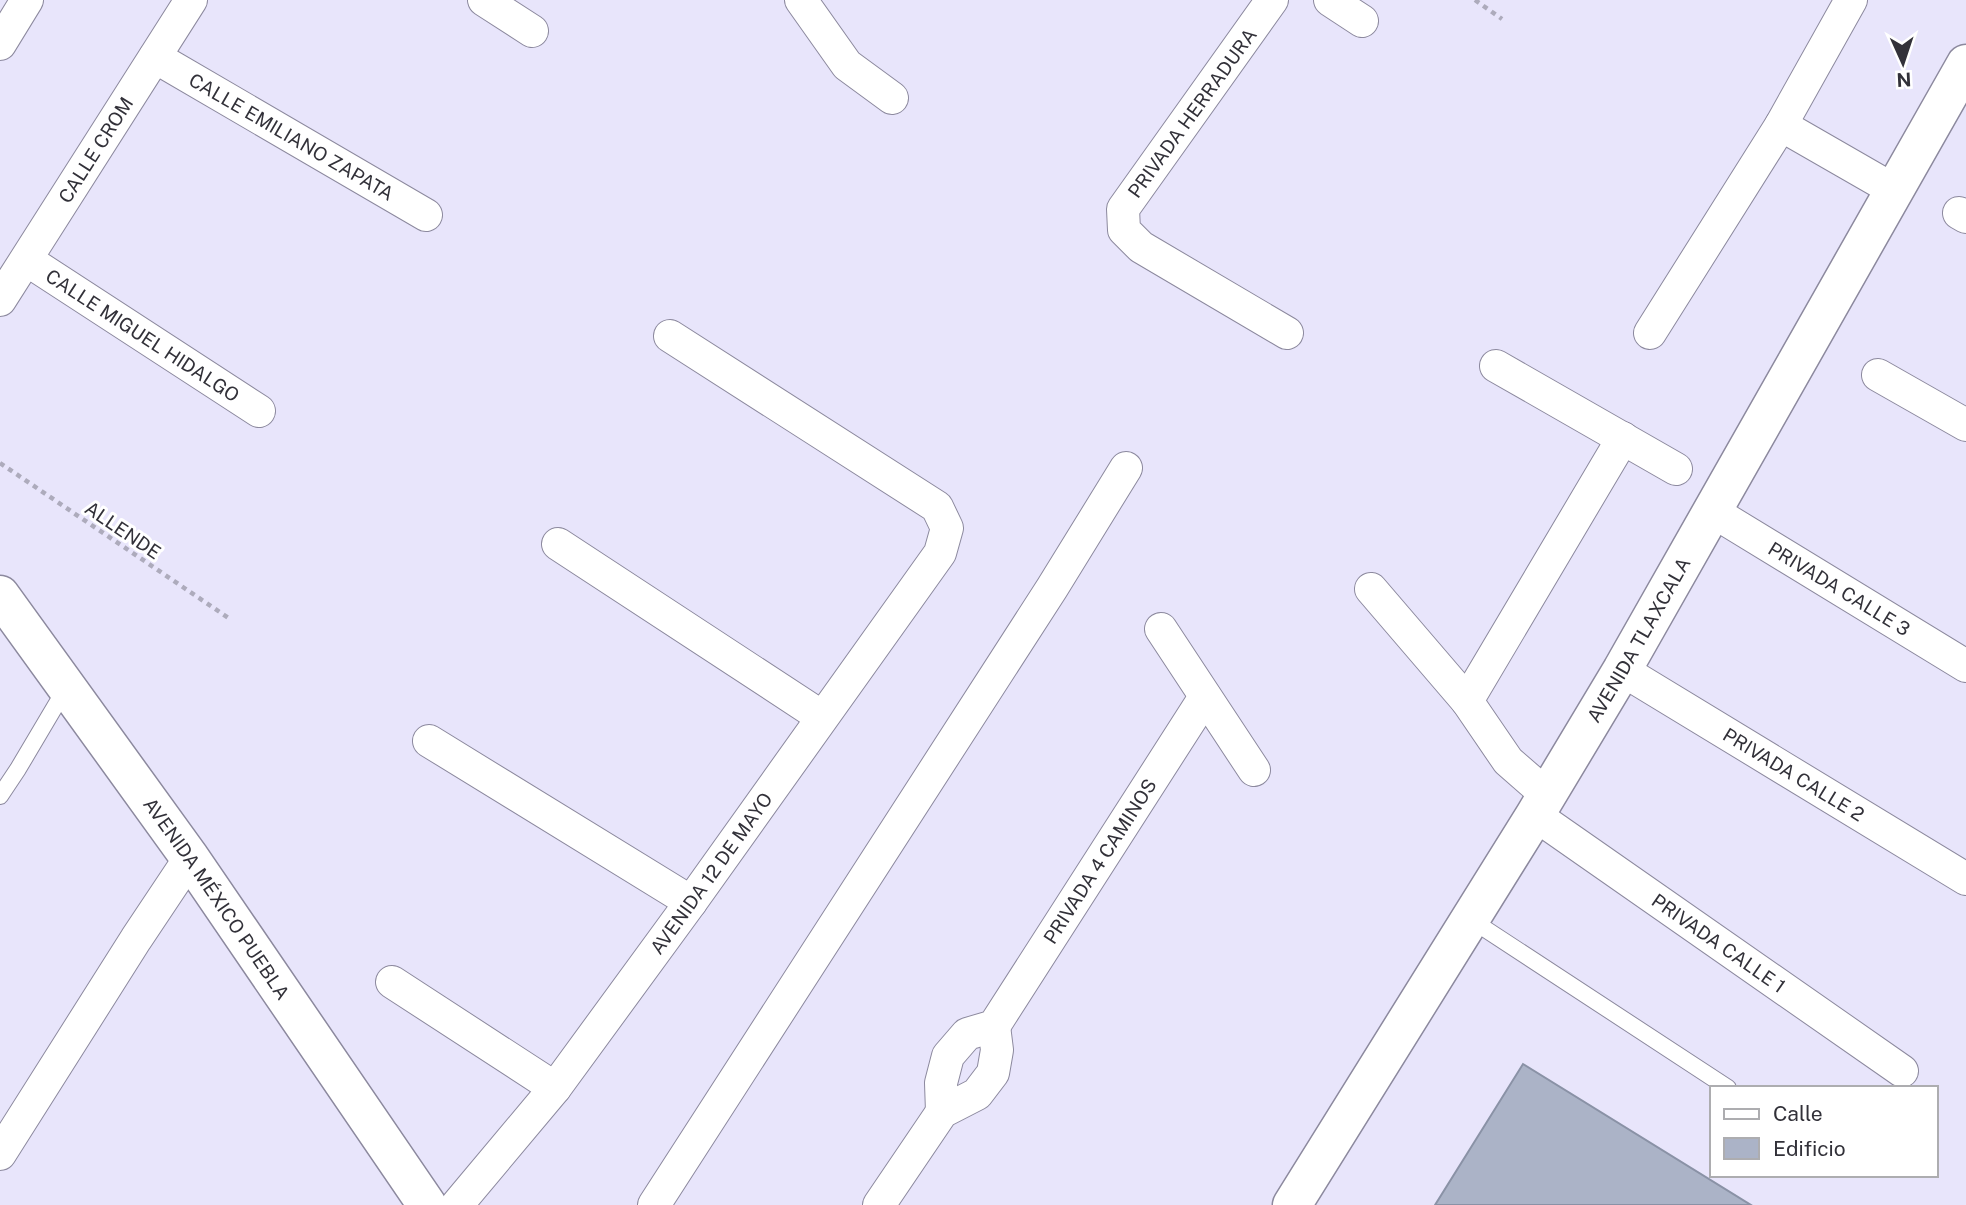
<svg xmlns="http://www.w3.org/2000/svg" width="1966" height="1205" font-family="'Public Sans',sans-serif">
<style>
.building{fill:#abb3c7;stroke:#8a92a6;stroke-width:2}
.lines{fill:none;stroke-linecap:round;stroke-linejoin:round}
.lane-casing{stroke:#8c899e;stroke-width:18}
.street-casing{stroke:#8c899e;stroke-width:34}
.secondary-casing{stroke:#8c899e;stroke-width:41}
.path{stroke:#adabbc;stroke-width:4.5;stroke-dasharray:5 5;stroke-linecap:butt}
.lane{stroke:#fff;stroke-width:16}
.street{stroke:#fff;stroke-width:32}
.secondary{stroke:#fff;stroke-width:38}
.labels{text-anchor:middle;stroke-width:6;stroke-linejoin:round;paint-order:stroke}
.street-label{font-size:19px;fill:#323139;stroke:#fff}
</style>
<rect width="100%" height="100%" fill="#e8e5fb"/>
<!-- building -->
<path class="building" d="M1523,1064l228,141h-316z"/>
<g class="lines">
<!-- lane casing -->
<g class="lane-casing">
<g id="lane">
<path d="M0,796l18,-27 48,-81"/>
<path d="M1470,919l258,169"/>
</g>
</g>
<!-- street casing -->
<g class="street-casing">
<g id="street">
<path d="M484,0l48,31"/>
<path d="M801,0l46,65 45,33"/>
<path d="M1272,0l-149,209 1,21 17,17 146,86"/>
<path d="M1330,0l32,21"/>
<path d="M0,44l27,-44"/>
<path id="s1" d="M155,57l271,158"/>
<path d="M1781,125l113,65"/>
<path d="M1959,213l7,4"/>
<path id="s2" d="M27,260l232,151"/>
<path id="s3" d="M0,300l191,-300"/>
<path d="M1650,333l131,-208 70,-125"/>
<path d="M1496,366l180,103"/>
<path d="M1878,375l88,50"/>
<path id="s4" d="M1712,511l254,155"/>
<path d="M558,544l264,173"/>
<path d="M1371,589l96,112 41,60 39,34"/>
<path d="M1161,629l93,141"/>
<path id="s5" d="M1622,670l344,209"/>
<path d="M1467,701l156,-263"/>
<path d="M429,741l262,161"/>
<path id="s6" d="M1535,815l367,256"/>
<path d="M392,982l163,106"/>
<path id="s7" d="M942,1112l-1,-29 7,-27 19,-22 27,-8 211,-329"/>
<path d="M0,1154l136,-215 54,-81"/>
<path id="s8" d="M457,1205l98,-117 136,-186 249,-349 7,-25 -10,-21 -267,-171"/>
<path d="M654,1205l398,-617 74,-120"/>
<path d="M879,1205l63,-93 35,-18 16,-21 4,-23 -3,-24"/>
</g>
</g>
<!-- secondary casing -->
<g class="secondary-casing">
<g id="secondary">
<path id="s9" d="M0,595l190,263 237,347"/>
<path id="s10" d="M1292,1205l243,-390 87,-145 344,-606"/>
</g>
</g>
<!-- path -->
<g class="path">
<path d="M1475,0l27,19"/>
<path d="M0,463l230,156"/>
</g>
<!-- lane -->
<use href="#lane" class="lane"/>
<!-- street -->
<use href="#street" class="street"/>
<!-- secondary -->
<use href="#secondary" class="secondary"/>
</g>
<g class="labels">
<!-- street labels -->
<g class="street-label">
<text transform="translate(1192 113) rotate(-54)" y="7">PRIVADA HERRADURA</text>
<text dy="7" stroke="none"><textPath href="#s1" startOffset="158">CALLE EMILIANO ZAPATA</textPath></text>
<text dy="7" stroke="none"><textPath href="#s3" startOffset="178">CALLE CROM</textPath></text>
<text dy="7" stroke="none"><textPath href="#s2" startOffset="138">CALLE MIGUEL HIDALGO</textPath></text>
<text transform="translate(123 530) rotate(34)" y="7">ALLENDE</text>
<text dy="7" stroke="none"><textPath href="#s4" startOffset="149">PRIVADA CALLE 3</textPath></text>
<text dy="7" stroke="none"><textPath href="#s10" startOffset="663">AVENIDA TLAXCALA</textPath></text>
<text dy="7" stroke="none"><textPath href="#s5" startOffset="201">PRIVADA CALLE 2</textPath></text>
<text dy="7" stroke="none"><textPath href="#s7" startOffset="310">PRIVADA 4 CAMINOS</textPath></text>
<text dy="7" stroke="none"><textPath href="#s8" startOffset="418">AVENIDA 12 DE MAYO</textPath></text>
<text dy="7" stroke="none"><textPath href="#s9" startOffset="373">AVENIDA MÉXICO PUEBLA</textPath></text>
<text dy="7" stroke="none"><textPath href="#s6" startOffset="224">PRIVADA CALLE 1</textPath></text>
</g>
</g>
<!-- legend -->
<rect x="1710" y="1086" width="228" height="91" fill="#ffffff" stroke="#adadb0" stroke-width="2"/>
<rect x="1724" y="1109" width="35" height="10" fill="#ffffff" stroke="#adadb0" stroke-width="2"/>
<text x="1773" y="1121" font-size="21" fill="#323139">Calle</text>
<rect x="1724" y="1138" width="35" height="21" fill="#abb3c7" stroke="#adadb0" stroke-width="2"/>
<text x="1773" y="1156" font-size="21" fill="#323139">Edificio</text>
<!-- north arrow -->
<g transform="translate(1903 63) rotate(177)" stroke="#ffffff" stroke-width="5" paint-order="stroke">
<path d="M0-5L12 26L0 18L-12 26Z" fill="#323139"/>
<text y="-10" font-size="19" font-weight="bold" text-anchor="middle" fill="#323139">N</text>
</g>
</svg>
